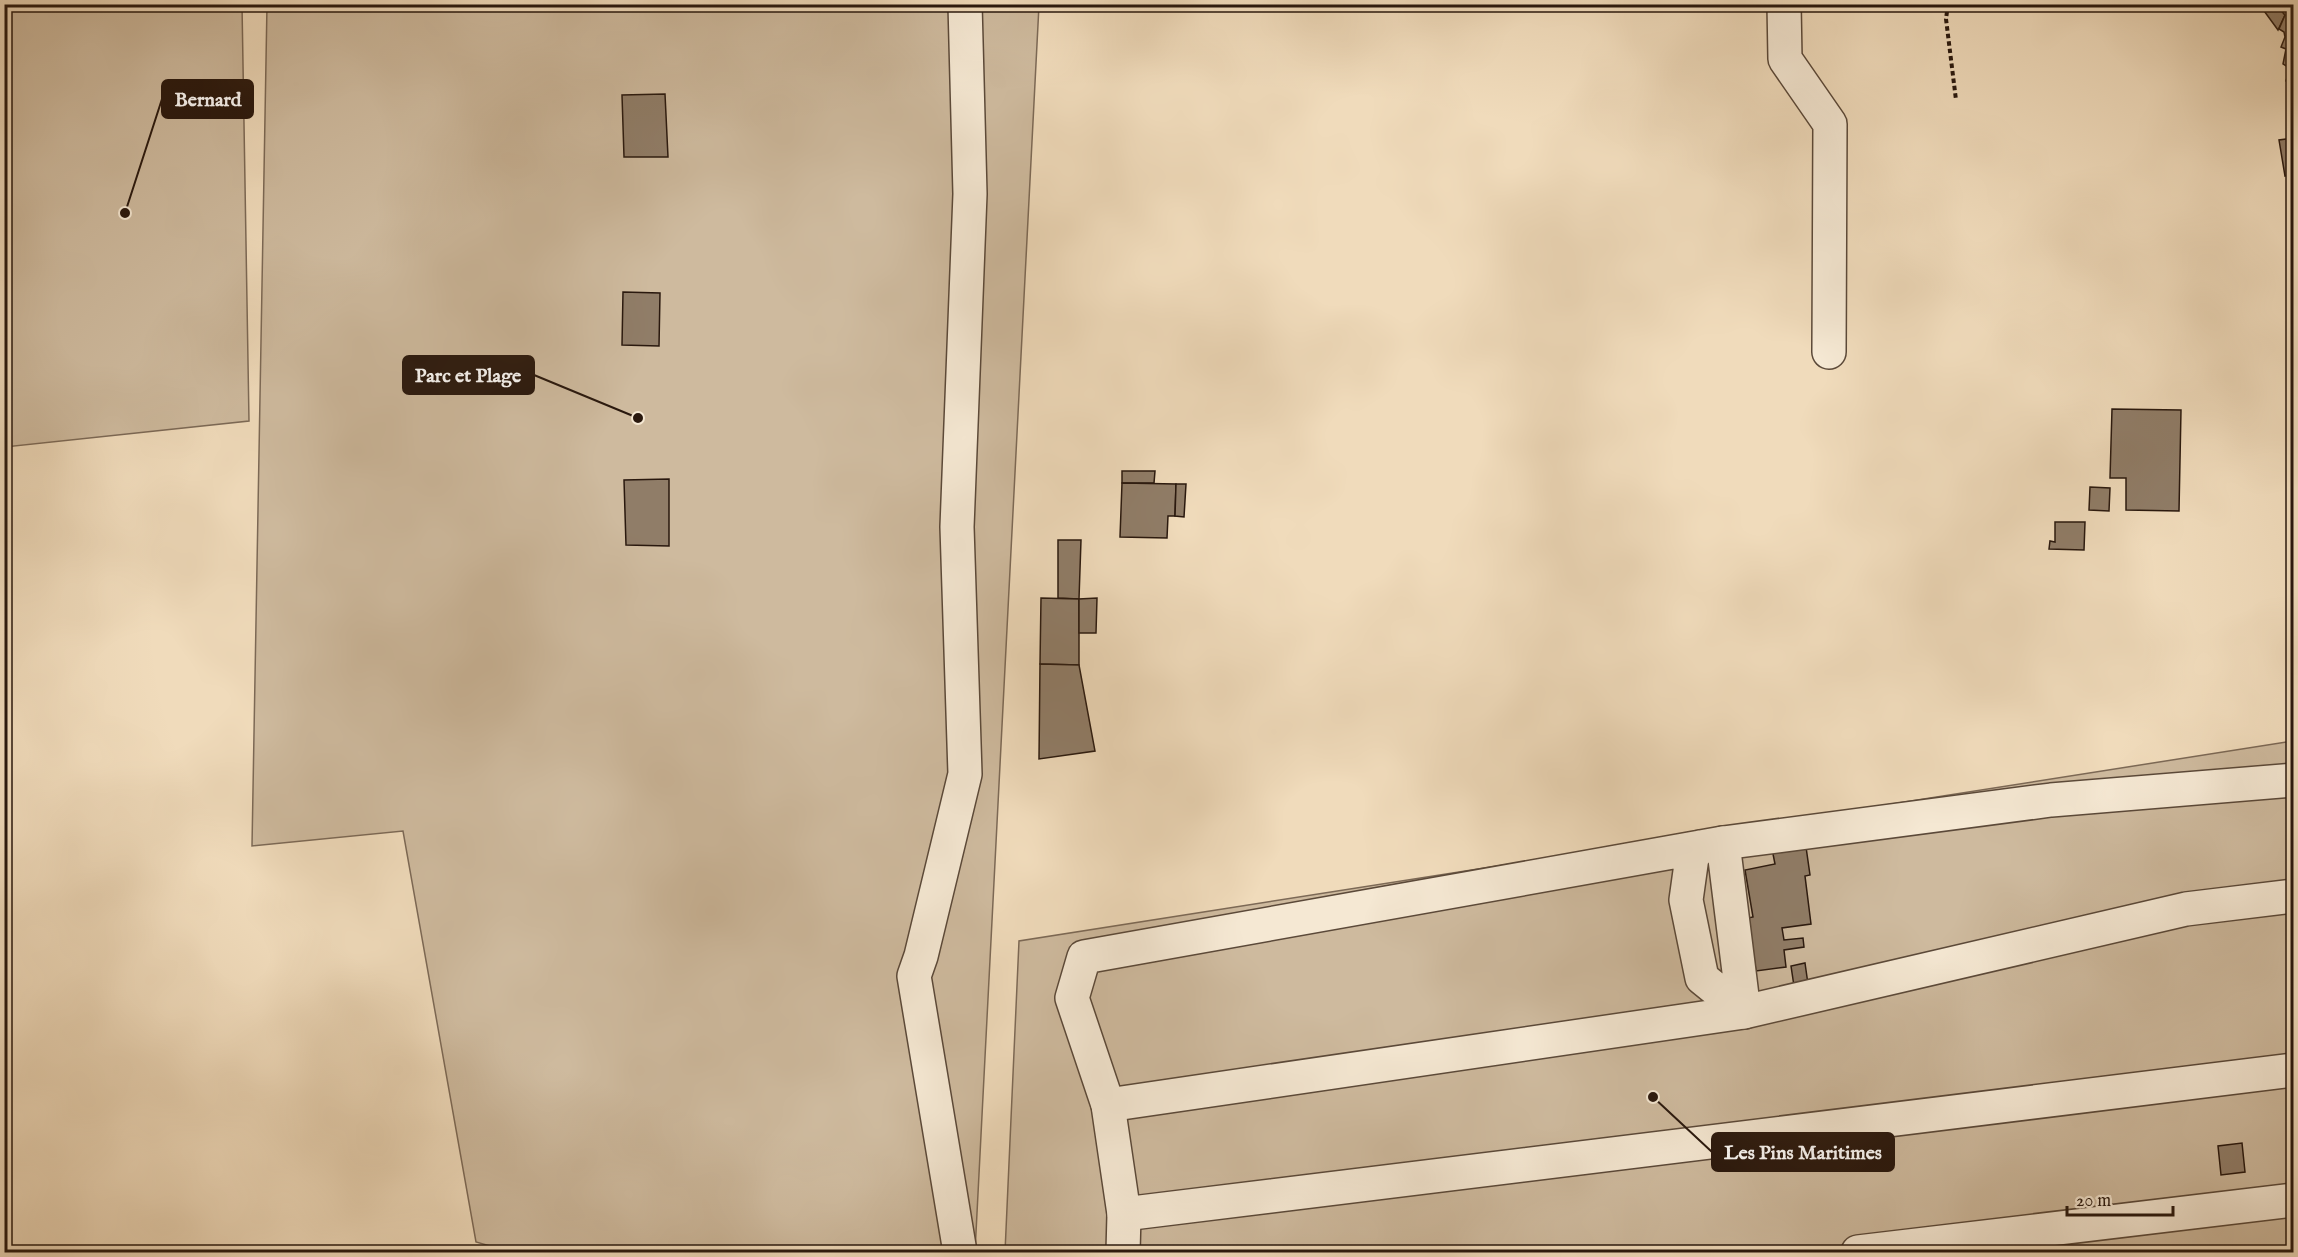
<svg xmlns="http://www.w3.org/2000/svg" width="2298" height="1257" font-family="'IM FELL English',serif">
<style>
.green{fill:#ceba9e;stroke:#7c6956;stroke-width:1.5}
.building{fill:#907d68;stroke:#29180e;stroke-width:1.5}
.lines{fill:none;stroke-linecap:round;stroke-linejoin:round}
.minor-casing{stroke:#5b4939;stroke-width:36}
.path{stroke:#29180e;stroke-width:4;stroke-dasharray:4.5 3;stroke-linecap:butt}
.minor{stroke:#f5e8d3;stroke-width:33}
.leader{fill:none;stroke:#29180e;stroke-width:2}
.callout-dot{fill:#29180e;stroke:#f5e8d3;stroke-width:2}
.callout{fill:#29180e;stroke:#29180e;stroke-width:2}
.callout-label{font-size:20px;text-anchor:middle;font-weight:bold;fill:#fff}
</style>
<rect width="100%" height="100%" fill="#f0dbbb"/>
<filter id="stains"><feTurbulence type="fractalNoise" baseFrequency=".00333" numOctaves="4"/><feColorMatrix values="0 0 0 0 .2 0 0 0 0 .09 0 0 0 0 .02 0 0 0 .5 -.17"/></filter>
<radialGradient id="worn" r=".72"><stop offset=".6" stop-color="#630" stop-opacity="0"/><stop offset="1" stop-color="#630" stop-opacity=".3"/></radialGradient>
<!-- green -->
<g class="green">
<path d="M4,5h238l7,416 -244,26z"/>
<path d="M267,5h772l-64,1247h-464l-35,-10 -73,-411 -151,15z"/>
<path d="M2293,741v511h-1288l14,-311z"/>
</g>
<!-- building -->
<g class="building">
<path d="M2259,4h17l9,11 -7,15z"/>
<path d="M2276,4h18v100l-6,-4 4,-10 -1,-6 -5,-3 3,-10 -1,-4 -5,-3 3,-15 -5,-2 4,-10 -1,-5 -5,-3 6,-14z"/>
<path d="M665,94l3,63h-44l-2,-62z"/>
<path d="M2294,138v36l-9,2 -6,-36z"/>
<path d="M623,292l37,1 -1,53 -37,-1z"/>
<path d="M2112,409l69,1 -2,101 -53,-1v-32h-16z"/>
<path d="M1122,471h33l-1,12h-32z"/>
<path d="M669,479v67l-43,-1 -2,-65z"/>
<path d="M1122,483l54,1 -1,32h-7l-1,22 -47,-1z"/>
<path d="M1176,484h10l-2,33 -9,-1z"/>
<path d="M2090,487l20,1 -1,23 -20,-1z"/>
<path d="M2055,522h30l-1,28 -35,-1 1,-8 5,1z"/>
<path d="M1058,540h23l-2,59 -21,-1z"/>
<path d="M1041,598l38,1v66l-39,-1z"/>
<path d="M1097,598l-1,35h-17v-34z"/>
<path d="M1040,664l39,1 16,86 -56,8z"/>
<path d="M1805,840l5,35 -5,1 6,48 -29,4 2,12 19,-2 1,9 -20,3 2,17 -30,4 -8,-53 5,-1 -8,-47 30,-6 -4,-20z"/>
<path d="M1805,963l3,21 -14,2 -3,-20z"/>
<path d="M2242,1143l3,29 -24,3 -3,-29z"/>
</g>
<g class="lines">
<!-- minor casing -->
<g class="minor-casing">
<g id="minor">
<path d="M1784,4l1,55 45,65 -1,228"/>
<path d="M1723,843l328,-43 243,-20"/>
<path d="M1108,1105l636,-93 442,-103 108,-13"/>
<path d="M1124,1214l1170,-144"/>
<path d="M960,1252l-46,-276 7,-20 44,-182 -8,-247 13,-333 -5,-190"/>
<path d="M1123,1252l1,-38 -16,-109 -36,-107 12,-41 639,-114 21,169 -42,-34 -16,-78 6,-43 8,-10"/>
<path d="M1858,1252l436,-52"/>
</g>
</g>
<!-- path -->
<path class="path" d="M1948,4l-2,15 10,81"/>
<!-- minor -->
<use href="#minor" class="minor"/>
</g>
<!-- callouts -->
<path class="leader" d="M125 213L162 99M638 418L534 375M1653 1097L1712 1152"/>
<g class="callout-dot">
<circle cx="125" cy="213" r="6"/>
<circle cx="638" cy="418" r="6"/>
<circle cx="1653" cy="1097" r="6"/>
</g>
<g class="callout">
<rect x="162" y="80" width="91" height="38" rx="6"/>
<rect x="403" y="356" width="131" height="38" rx="6"/>
<rect x="1712" y="1133" width="182" height="38" rx="6"/>
</g>
<g class="callout-label">
<text x="208" y="106">Bernard</text>
<text x="468" y="382">Parc et Plage</text>
<text x="1803" y="1159">Les Pins Maritimes</text>
</g>
<!-- margin -->
<rect width="2298" height="1257" fill="none" stroke="#f0dbbb" stroke-width="24"/>
<rect x="6" y="6" width="2286" height="1245" fill="none" stroke="#29180e" stroke-width="3"/>
<rect x="12" y="12" width="2274" height="1233" fill="none" stroke="#29180e" stroke-width="1.5"/>
<!-- scale -->
<path d="M2067 1206v9h106v-9" fill="none" stroke="#29180e" stroke-width="3"/>
<text x="2076" y="1206" font-size="18" fill="#29180e" stroke="#f5e8d3" stroke-width="4.5" paint-order="stroke">20 m</text>
<rect width="100%" height="100%" filter="url(#stains)"/>
<rect width="100%" height="100%" fill="url(#worn)"/>
</svg>
